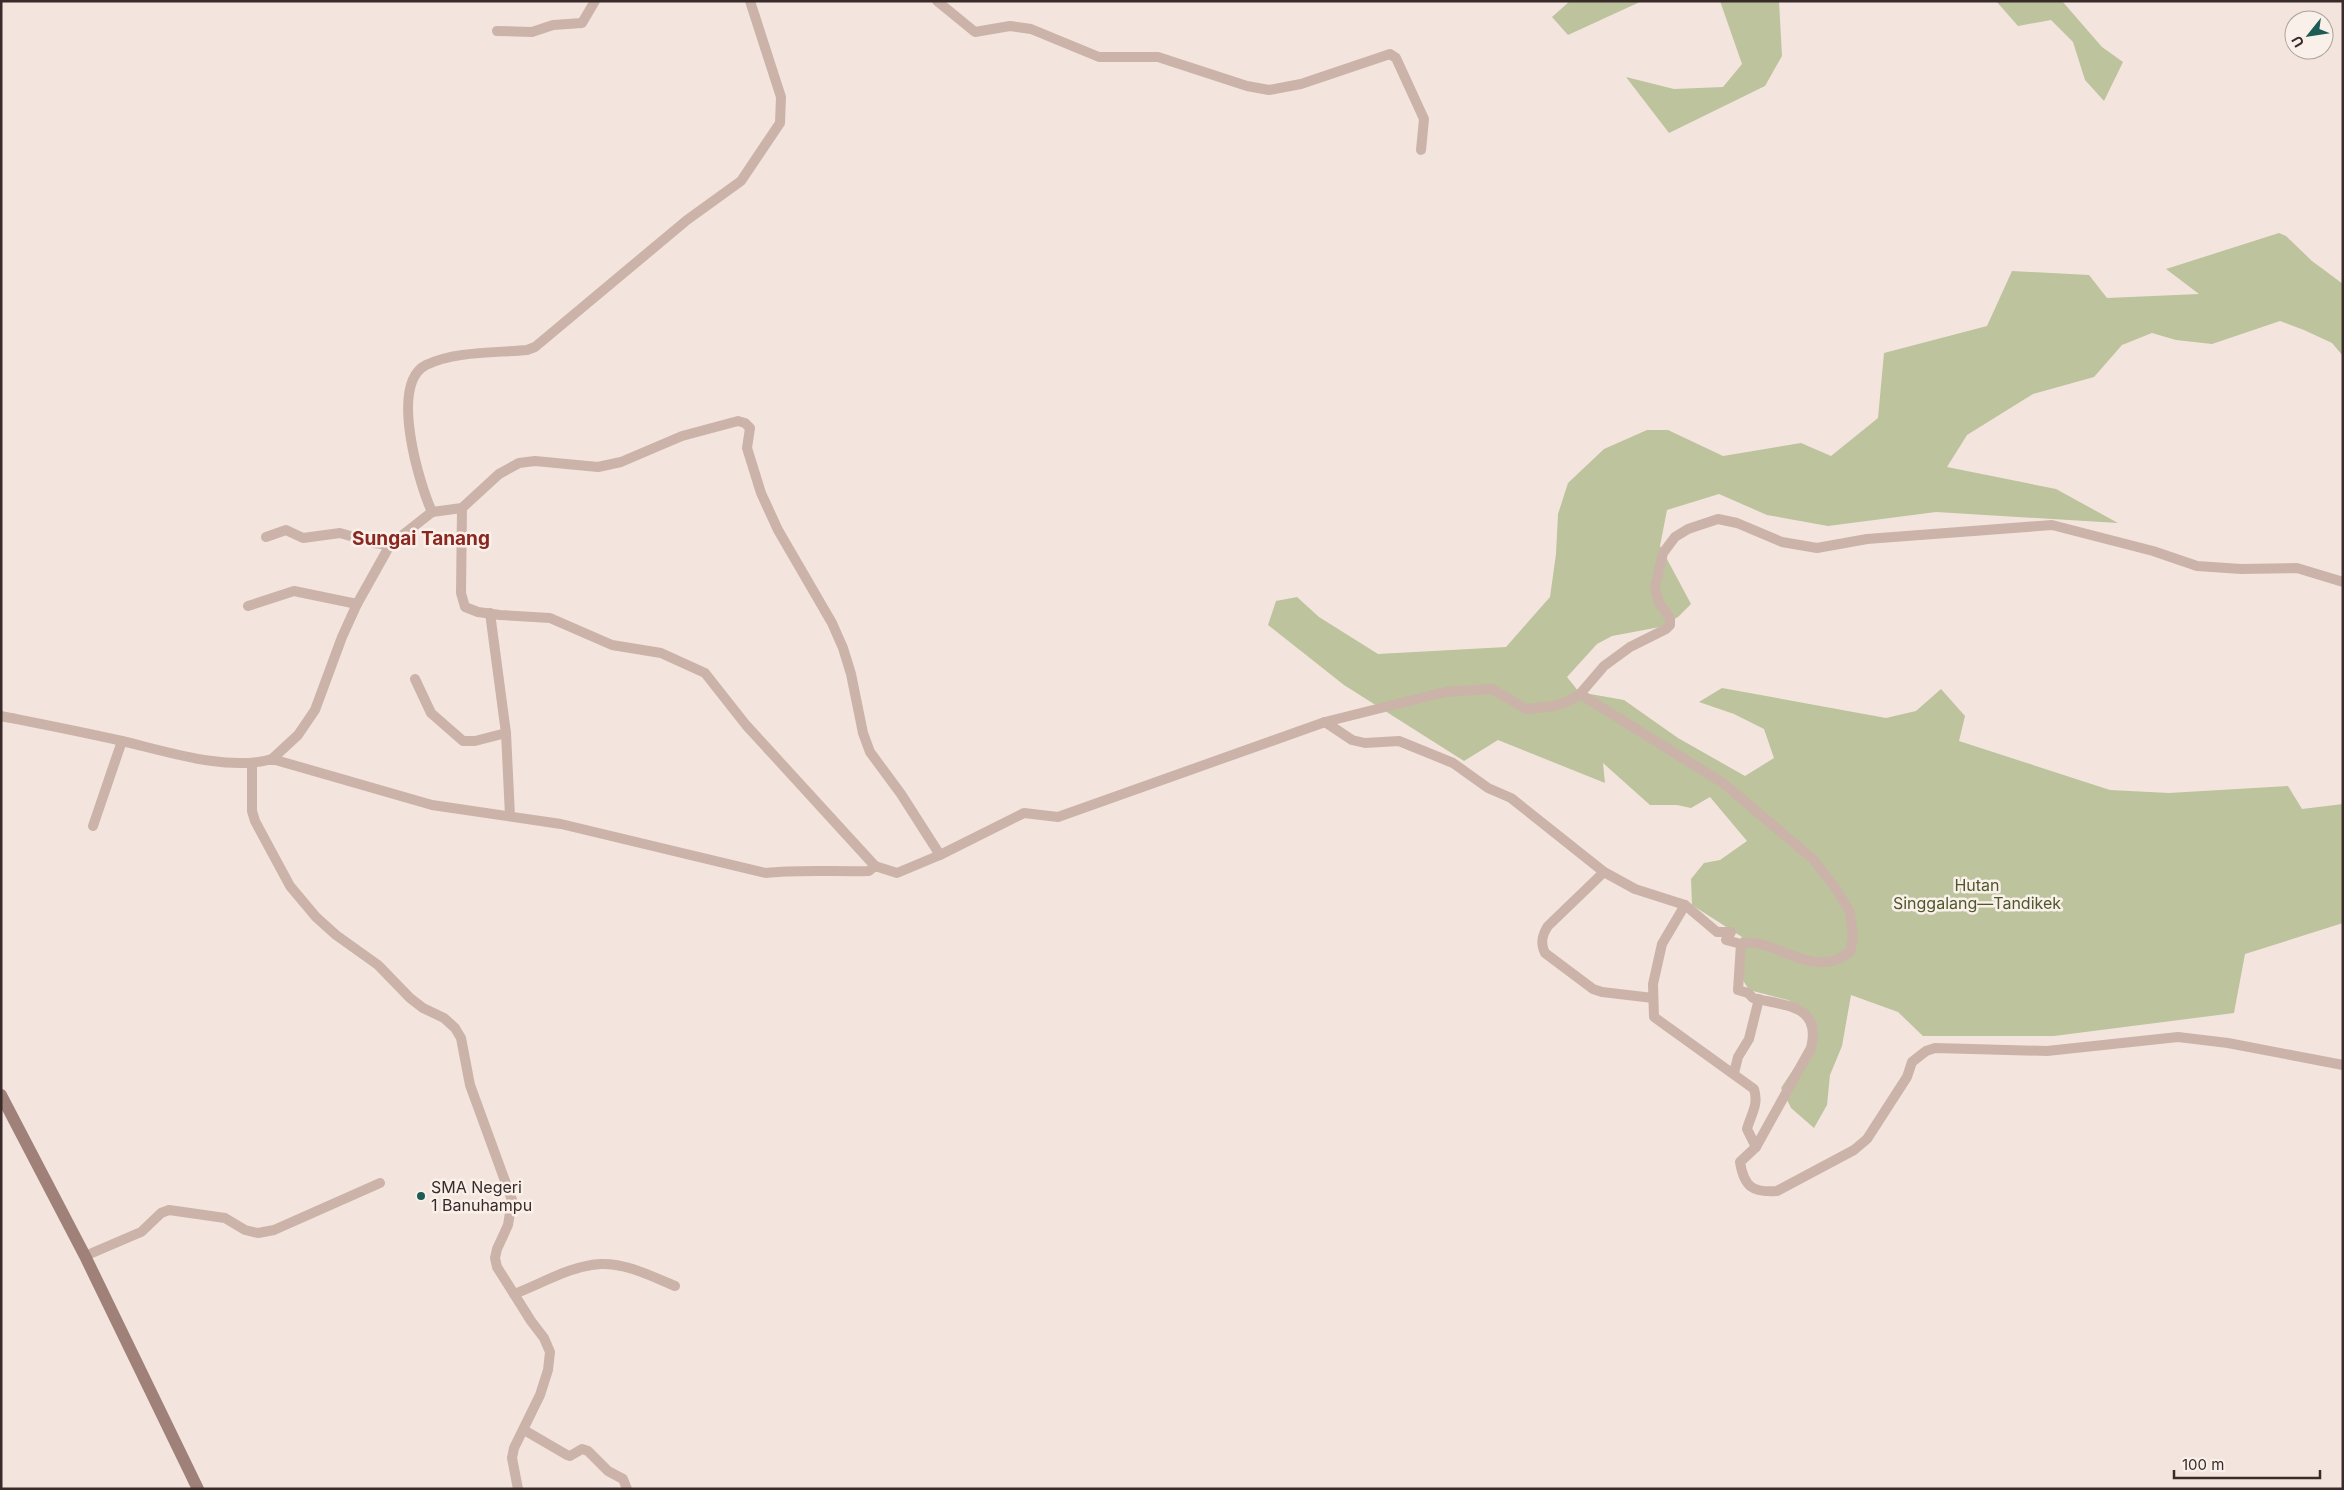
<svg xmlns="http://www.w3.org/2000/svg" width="2344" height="1490" font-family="Inter,sans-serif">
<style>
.green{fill:#bcc39d}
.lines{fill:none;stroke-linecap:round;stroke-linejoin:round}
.street{stroke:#ccb3a9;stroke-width:10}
.secondary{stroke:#9f817a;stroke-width:12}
.poi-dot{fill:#1d5b55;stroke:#faf0ea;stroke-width:2}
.labels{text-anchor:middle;stroke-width:5;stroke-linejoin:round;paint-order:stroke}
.park-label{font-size:16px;fill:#4f572c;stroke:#faf0ea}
.poi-label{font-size:16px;fill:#382b29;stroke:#faf0ea;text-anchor:start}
.quarter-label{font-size:19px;font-weight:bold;fill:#892720;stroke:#faf0ea}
</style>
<rect width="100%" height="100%" fill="#f3e5dd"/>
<!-- green -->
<g class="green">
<path d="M1570,1h72l-74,34 -16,-18z"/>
<path d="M1720,1h59l3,55 -17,30 -96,47 -43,-56 48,12 49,-2 19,-23z"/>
<path d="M1996,1h66l40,46 21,15 -19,39 -19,-21 -12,-38 -22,-22 -33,6z"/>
<path d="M2279,233l7,3 26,25 31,23v72l-11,-13 -28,-13 -24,-9 -68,23 -36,-4 -24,-7 -30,12 -28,32 -61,17 -66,41 -20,32 109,22 62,34 -182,-11 -108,14 -61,-11 -48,-21 -52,16 -7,36 31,58 -13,13 -18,10 -48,9 -15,8 -30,33 12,15 45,8 54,38 67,38 29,-18 -10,-29 -30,-15 -35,-12 23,-14 164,30 30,-7 25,-22 24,27 -6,25 151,49 59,3 119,-7 14,23 41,-5v119l-98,31 -11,59 -180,23h-131l-25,-24 -47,-17 -9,51 -12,29 -3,30 -13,23 -23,-20 -10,-20 27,-41 3,-14 -6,-23 -17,-10 -39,-10 -8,-13 -1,-38 2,-2 -50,-32 -1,-26 13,-16 16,-3 27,-19 -37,-44 -19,11 -14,-3h-27l-47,-42 2,20 -107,-43 -34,21 -120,-76 -76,-60 8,-24 21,-4 22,20 59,37 128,-7 44,-50 6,-43 2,-40 10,-31 36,-34 43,-19h21l55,26 78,-13 30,13 47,-38 6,-65 103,-27 25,-55 77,4 18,23 92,-4 -33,-25z"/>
</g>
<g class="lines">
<!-- street -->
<g class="street">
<path d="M937,1l38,31 35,-6 21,3 68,28h59l89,29 22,4 32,-6 89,-30 6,4 28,61 -3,31"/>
<path d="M497,31l35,1 21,-7 29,-2 13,-22"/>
<path d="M462,508l-1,85 4,14 13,5 22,3 50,3 62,27 49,8 44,20 41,52 129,141"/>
<path d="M432,512l30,-4 37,-34 20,-11 16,-2 63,6 23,-5 61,-26 56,-15 7,2 5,5 -3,20 14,45 17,37 54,93 11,25 8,26 12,59 7,19 31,42 39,61"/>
<path d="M266,537l20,-7 17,8 37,-5 34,10 16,2"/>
<path d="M248,606l46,-15 63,13"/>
<path d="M490,613l16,120 4,83"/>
<path d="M415,679l16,34 32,28h12l31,-8"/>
<path d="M1580,694l143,89 90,76 23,30 14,23 3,25 -3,15c-6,3 -12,8 -18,9 -33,8 -64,-25 -91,-17"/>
<path d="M1,716c40,8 81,16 121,25 43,10 106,31 150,18l160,46 129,19 205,49c33,-4 69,-1 103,-2l6,-5 22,7 43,-18 84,-42 34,4 267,-95 120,-30 47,-3 34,20 28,-3 13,-4 13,-8 24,-28 26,-19 36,-18 4,-4v-7l-11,-15 -4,-16 8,-34 12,-16 13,-8 30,-10 19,4 45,19 35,6 50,-9 185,-14 101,26 44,15 44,3 56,-1 46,14"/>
<path d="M1325,722l27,18 13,3 34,-2 54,22 35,25 23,10 93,74 31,17 50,16 32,27h14l-5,8 15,4 -3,46 10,3 5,5c31,8 69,6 58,50l-55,99 -16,15c4,25 13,31 37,29l77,-41 13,-11 40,-62 5,-15 14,-11 9,-3 112,3 131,-14 50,6 115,22"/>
<path d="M272,759l26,-24 17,-25 27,-73 15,-33 33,-59 42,-33c-13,-29 -43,-128 -6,-147 29,-14 69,-12 101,-15l8,-3 152,-127 54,-39 39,-58 1,-26 -31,-96"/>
<path d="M252,763v48l3,10 35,65 26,31 20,18 42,30 32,33 13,10 21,10 11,10 6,10 9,47 42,115 -4,25 -11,24 -2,9 2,9 34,54 13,17 6,14 -2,18 -8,25 -26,53 -2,10 6,31"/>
<path d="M93,826l29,-85"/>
<path d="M1604,872l-56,54c-6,9 -8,17 -3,27l48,36 9,3 51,6"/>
<path d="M1685,905l-23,39 -9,40 1,33 100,72c5,16 -3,25 -7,40l9,18"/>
<path d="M1734,1073l4,-16 11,-18 10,-40"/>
<path d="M85,1256l56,-24 20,-19 8,-3 56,8 20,12 13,3 16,-3 106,-47"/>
<path d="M514,1294c27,-10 58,-29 87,-30 25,-1 52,13 74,22"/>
<path d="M524,1430l43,25 3,1 12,-7 6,2 20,20 15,8 4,10"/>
</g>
<!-- secondary -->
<path class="secondary" d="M1,1095l84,161 113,233"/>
</g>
<!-- markers -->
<circle class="poi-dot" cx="421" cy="1196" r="5"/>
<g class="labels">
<!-- park labels -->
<g class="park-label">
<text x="1977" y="891">Hutan<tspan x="1977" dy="18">Singgalang—Tandikek</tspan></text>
</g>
<!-- poi labels -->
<g class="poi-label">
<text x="431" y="1193">SMA Negeri<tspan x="431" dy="18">1 Banuhampu</tspan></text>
</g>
<!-- quarter labels -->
<g class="quarter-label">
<text x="421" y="545">Sungai Tanang</text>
</g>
</g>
<!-- border -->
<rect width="2344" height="1490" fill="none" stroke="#382b29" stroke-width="5"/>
<!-- north arrow -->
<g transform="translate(2309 35) rotate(240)"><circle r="24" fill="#faf0ea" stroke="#aca19d"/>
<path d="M0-4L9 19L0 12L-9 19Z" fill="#1d5b55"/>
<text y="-8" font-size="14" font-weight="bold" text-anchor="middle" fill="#382b29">U</text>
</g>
<!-- scale -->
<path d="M2174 1470v8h146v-8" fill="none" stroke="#382b29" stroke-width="2.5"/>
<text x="2182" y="1470" font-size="15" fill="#382b29" stroke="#faf0ea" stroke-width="4" paint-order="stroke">100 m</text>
</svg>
